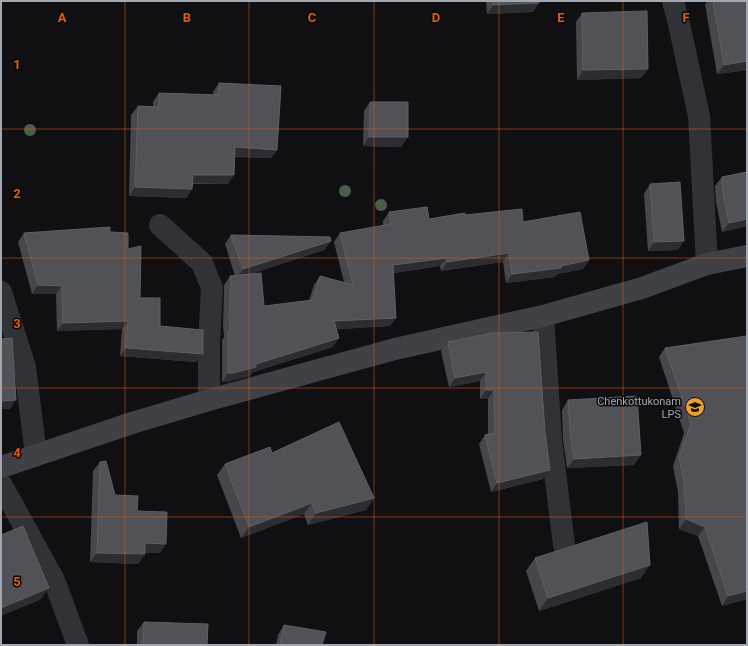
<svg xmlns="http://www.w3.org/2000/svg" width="748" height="646" font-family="Roboto,sans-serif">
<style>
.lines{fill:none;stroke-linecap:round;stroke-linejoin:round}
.minor{stroke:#313236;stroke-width:22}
.secondary{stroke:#3f4146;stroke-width:22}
.tree{fill:#4a5e4b}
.wall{fill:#46474d}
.shaded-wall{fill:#2c2d31}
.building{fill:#505258;stroke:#5d5f66}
.grid{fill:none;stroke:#e8590c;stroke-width:1;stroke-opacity:0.55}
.labels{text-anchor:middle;stroke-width:3;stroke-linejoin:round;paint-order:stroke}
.poi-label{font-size:11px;fill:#a2a8b2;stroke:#0b0b0c;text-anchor:end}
.grid-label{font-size:13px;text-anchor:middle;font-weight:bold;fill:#e8590c;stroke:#0b0b0c;stroke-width:3;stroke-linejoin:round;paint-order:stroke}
</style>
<rect width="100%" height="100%" fill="#101012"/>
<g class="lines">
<!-- minor -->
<g class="minor">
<path d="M673,1l6,23 20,92 8,148"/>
<path d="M160,225l42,38 10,25 -3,56v56"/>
<path d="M1,292l24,75 11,88"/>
<path d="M543,316l8,124 13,105"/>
<path d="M1,484l53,96 24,65"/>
</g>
<!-- secondary -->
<path class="secondary" d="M1,467l131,-44 77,-23 186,-51 148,-33 99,-28 65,-24 40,-8"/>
</g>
<!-- trees -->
<g class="tree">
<circle cx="30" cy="130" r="6"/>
<circle cx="345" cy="191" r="6"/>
<circle cx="381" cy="205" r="6"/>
</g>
<!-- wall -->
<g class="wall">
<path d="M486,1h53v2l-6,9 -46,2z"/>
<path d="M708,1h39v69l-30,4 -12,-70z"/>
<path d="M582,13l66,56 -7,9 -64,2 -1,-58z"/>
<path d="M219,83l58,67 -6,8 -36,-1 -7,27h-35l-1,5 -6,9 -57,-2 2,-81 7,-9 15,1v-5l6,-9 54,2v-3z"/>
<path d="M370,102l31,45 -38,-1 1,-35z"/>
<path d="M747,172v54l-25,6 -6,-30 -1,-16 7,-9z"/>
<path d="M650,184l28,66 -30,1 -4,-57z"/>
<path d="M389,212l40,7 36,-4 58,7 66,38 -6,9 -26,5 -2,3 -49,6 -3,-21 -62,9 -1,-5 -46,7 -4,53 -53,3 -4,18 -80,25 -3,4 -23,6h-5v-42l2,-3 -1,-12 1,-36v-4l6,-9h5l-10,-32 6,-9 100,6 -7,9 -74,24 14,32 45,-5 5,-16 6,-9 24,6 -10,-40 6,-9 43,-7v-5z"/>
<path d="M110,232l18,17 12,49 20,28 36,36 -76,-6 2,-27 -65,2 -1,-37h-24l-14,-52 6,-9z"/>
<path d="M492,333l51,146 -52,13 -12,-48 6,-9 3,-1v-35h-8v-18l-31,6 -8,-36 7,-9z"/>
<path d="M747,336v263l-25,7 -24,-70 -19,-7 -1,-37 -5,-26 11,-33 -25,-76 6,-9z"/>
<path d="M568,400l66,65 -67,3 -4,-29 -1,-29z"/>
<path d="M272,453l102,45 -8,12 -58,15 -4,-11 -63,24 -24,-63 8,-11z"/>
<path d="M100,462l15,33 22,16 23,42h-15v1l-7,10 -48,-2 3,-91z"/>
<path d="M535,558l106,20 -102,33 -13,-40z"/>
<path d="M144,622l63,23h-70v-14z"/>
<path d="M284,625l38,20h-46l2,-10z"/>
</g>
<!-- shaded-wall -->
<g class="shaded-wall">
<path d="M539,3l-6,9 -46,2 6,-9z"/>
<path d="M747,61v9l-30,4 7,-9z"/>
<path d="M648,69l-7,9 -64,2 6,-10z"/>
<path d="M369,137h39l-7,10 -38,-1z"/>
<path d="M235,147l42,3 -6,8 -42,-2z"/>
<path d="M193,175h41l-6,9 -41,-1z"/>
<path d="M135,187l57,2 -6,9 -57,-2z"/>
<path d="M747,219v7l-25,6 7,-9z"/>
<path d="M331,241l-7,9 -88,29 7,-10z"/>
<path d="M684,241l-6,9 -30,1 6,-9z"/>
<path d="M509,253l-6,9 -62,9 6,-9z"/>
<path d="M447,258l-7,8 -53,8 6,-9z"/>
<path d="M589,260l-6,9 -26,5 -2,3 -49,6 6,-9z"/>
<path d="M38,285l24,1 -6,8h-24z"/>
<path d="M396,318l-6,8 -62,4 6,-9z"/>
<path d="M128,321l-6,8 -65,2 6,-8z"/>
<path d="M339,338l-6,9 -80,25 -3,4 -23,6h-5l6,-9 28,-9z"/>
<path d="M126,348l77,6 -7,8 -76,-6z"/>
<path d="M486,372l-6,9 -31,6 6,-9z"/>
<path d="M486,390h8l-6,9h-8z"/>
<path d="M16,400l-6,9h-9v-8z"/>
<path d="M641,455l-7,10 -67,3 7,-9z"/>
<path d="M550,470l-7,9 -52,13 6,-9z"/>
<path d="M374,498l-8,12 -58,15 8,-12z"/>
<path d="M312,503l-8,11 -63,24 8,-11z"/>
<path d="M686,519l19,8 -7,9 -19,-7z"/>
<path d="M145,543l21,1 -6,9h-21z"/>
<path d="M97,553l48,1 -7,10 -48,-2z"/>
<path d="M650,565l-9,13 -102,33 9,-13z"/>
<path d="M49,588l-9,12 -39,16v-8z"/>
<path d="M747,591v8l-25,7 6,-10z"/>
</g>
<!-- building -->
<g class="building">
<path d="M493,1h46v2l-46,2z"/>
<path d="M713,1h34v60l-23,4z"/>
<path d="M647,11l1,58 -65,1 -1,-57z"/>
<path d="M219,83l62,3 -4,64 -42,-3 -1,28h-41l-1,14 -57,-2 3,-81 21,1v-14l60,2z"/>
<path d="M370,102h38v35h-39z"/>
<path d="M747,172v47l-18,4 -6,-30 -1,-16z"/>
<path d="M680,182l4,59 -30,1 -4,-58z"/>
<path d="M427,207l2,12 36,-6v2l57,-6 1,13 57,-10 9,48 -28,6v2l-49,6 -3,-21 -62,9v-4l-54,7 3,53 -62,3 5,17 -83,26v3l-23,6h-5v-42h2l-1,-15 2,-36 -1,-4 31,-3 3,33 49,-6 7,-24 33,9 -13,-52 51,-9 -2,-12z"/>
<path d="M110,227v5l18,1v16l13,-3 -1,52h20v28l43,4v24l-77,-6 2,-27 -65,2 -1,-37 -24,-1 -14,-52z"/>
<path d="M231,235l99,2 1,4 -88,28z"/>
<path d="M538,332l7,100 5,38 -53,13 -12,-48 10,-2 -1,-43h-8v-18l-31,6 -7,-36 44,-9z"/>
<path d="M747,336v255l-19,5 -23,-69 -19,-8 -2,-37 -5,-25 12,-33 -26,-76z"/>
<path d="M12,338l4,62 -15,1v-62z"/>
<path d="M637,396l4,59 -67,4 -4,-29 -2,-30z"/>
<path d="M339,422l35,76 -58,15 -4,-10 -63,24 -24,-63 45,-17 2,6z"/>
<path d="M106,461l9,34 23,1 -1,15 30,1 -1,32 -21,-1v11l-48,-1 3,-91z"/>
<path d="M647,522l3,43 -102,33 -13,-40z"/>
<path d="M23,526l26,62 -48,20v-73z"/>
<path d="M144,622l64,2 -1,21h-64z"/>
<path d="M284,625l42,7 -4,13h-42z"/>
</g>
<!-- grid -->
<path class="grid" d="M125,1v644M249,1v644M374,1v644M499,1v644M623,1v644M1,129h746M1,258h746M1,388h746M1,517h746"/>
<!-- icons -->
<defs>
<g id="school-disc" transform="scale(1)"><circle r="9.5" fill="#eda22c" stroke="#0b0b0c"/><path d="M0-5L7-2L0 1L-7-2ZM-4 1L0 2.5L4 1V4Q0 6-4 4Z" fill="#111"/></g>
</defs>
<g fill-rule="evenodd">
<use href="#school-disc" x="695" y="407"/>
</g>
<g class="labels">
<!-- poi labels -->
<g class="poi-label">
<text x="681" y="405">Chenkottukonam<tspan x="681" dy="13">LPS</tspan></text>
</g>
</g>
<g class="grid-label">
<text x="62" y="22">A</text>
<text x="187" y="22">B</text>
<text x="312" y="22">C</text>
<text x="436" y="22">D</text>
<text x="561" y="22">E</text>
<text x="686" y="22">F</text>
<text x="17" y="69">1</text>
<text x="17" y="198">2</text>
<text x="17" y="328">3</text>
<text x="17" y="457">4</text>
<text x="17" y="586">5</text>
</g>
<!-- border -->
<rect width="748" height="646" fill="none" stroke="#a2a8b2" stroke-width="4"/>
</svg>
